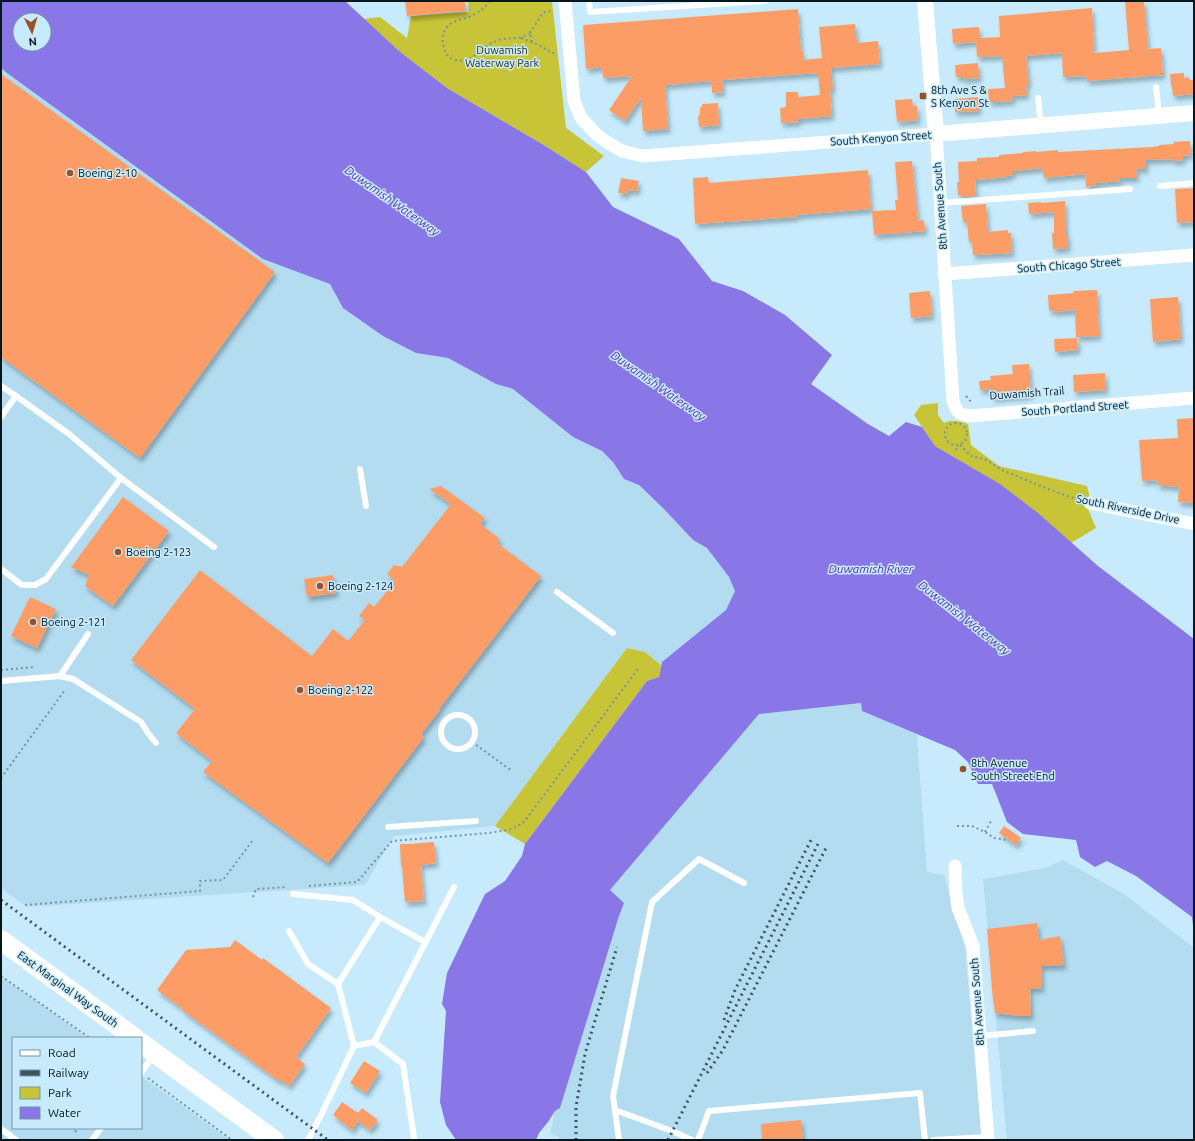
<svg xmlns="http://www.w3.org/2000/svg" width="1195" height="1141" font-family="Ubuntu,sans-serif">
<style>
.built{fill:#b3dcf0}
.green{fill:#c7c537}
.water{fill:#8976e7;fill-rule:evenodd}
.building{fill:#fc9d68;filter:url(#shadow)}
.lines{fill:none;stroke-linecap:round;stroke-linejoin:round}
.path{stroke:#7793a0;stroke-width:2;stroke-dasharray:2 3;stroke-linecap:butt}
.service{stroke:#fff;stroke-width:6}
.minor{stroke:#fff;stroke-width:13}
.tertiary{stroke:#fff;stroke-width:16}
.primary{stroke:#fff;stroke-width:20}
.rail{stroke:#3d545e;stroke-width:3;stroke-dasharray:2 4;stroke-linecap:butt}
.poi-dot{fill:#985229;stroke:#c7ebfc;stroke-width:1.5}
.labels{text-anchor:middle;stroke-width:3;stroke-linejoin:round;paint-order:stroke}
.park-label{font-size:11px;fill:#2b2b13;stroke:#c7ebfc}
.poi-label{font-size:11px;fill:#05161d;stroke:#c7ebfc;text-anchor:start}
.street-label{font-size:11px;fill:#05161d;stroke:#c7ebfc}
.water-label{font-size:12px;font-style:italic;fill:#542eb3;stroke:#c7ebfc}
</style>
<defs>
<filter id="shadow"><feDropShadow dx="2.5" dy="4.5" stdDeviation="2" flood-color="#0004"/></filter>
</defs>
<rect width="100%" height="100%" fill="#c7ebfc"/>
<!-- built -->
<g class="built">
<path d="M1,68l262,190 68,26 12,24 73,45 32,5 48,26 17,5 60,48 29,14 11,11 11,17 15,6 25,24 29,31 14,8 22,29 6,14 -9,19 -64,52 -1,3 -16,-13 -18,-4 -132,178 -101,10 -29,49 -338,22 -26,-19z"/>
<path d="M861,703l1,8 56,24 -1,3 10,134 17,3 21,73 17,192h-423v-3l-9,-3 5,-23 5,-3 58,-189 6,-16 -14,-13 149,-176z"/>
<path d="M1063,860l61,34 70,54v192h-187l-24,-261 63,-11z"/>
<path d="M1,976l87,62h-75v90h128v-52l89,64h-229z"/>
</g>
<!-- green -->
<g class="green">
<path d="M468,1h84l14,127 38,28 -18,16 -39,-25 -100,-59 -48,-37 -35,-32 16,-2 27,21 4,-22 58,-4z"/>
<path d="M938,403v12l6,8c8,-4 15,-2 24,1l3,21 28,21 88,20 3,12 -2,11 8,19 -25,15 -26,-23 -44,-35 -66,-39 -21,-31 7,-10z"/>
<path d="M627,648l18,4 16,13 -2,12 -12,4 -122,163 -30,-18z"/>
</g>
<!-- water -->
<path class="water" d="M1,1h344l54,50 48,37 100,59 39,25 27,35 66,32 33,42 31,10 42,24 47,40 -21,29 57,40 21,12 17,-14 16,5 13,19 65,38 38,29 60,53 96,73v288l-1,-1 -1,-9 -56,-41 -29,-15 -12,6 -15,-10 -4,-17 -53,-6 -16,-12 -15,-38h-14l-10,-22 -13,-12 -93,-39 -1,-8 -102,11 -149,176 14,13 -6,16 -58,189 -5,3 -7,11 -9,11 -3,7h-80l-10,-15 -6,-23 6,-91 -4,-7 5,-31 38,-79 20,-13 17,-25 3,-12 122,-163 12,-4 3,-15 64,-52 9,-19 -6,-14 -22,-29 -14,-8 -29,-31 -25,-24 -15,-6 -11,-17 -11,-11 -29,-14 -60,-48 -17,-5 -48,-26 -32,-5 -33,-17 -40,-28 -13,-24 -67,-25 -256,-186 -6,-5zM20,20h24v24h-24z"/>
<!-- building -->
<g class="building">
<path d="M405,1h60v10l-58,5z"/>
<path d="M1125,1h19l4,48 13,-1 2,27 -76,6 -1,-5 -23,1 -1,-24 -36,3 3,28h-3l1,11 -15,1 1,5 -24,1 -1,-13 17,-1 -3,-32 -25,1 -1,-15 -23,2 -1,-15 27,-2 1,11 20,-1 -1,-21 93,-8 2,45 35,-3z"/>
<path d="M798,9l3,43 2,-1v9l19,-2 -3,-31 36,-3 2,19 21,-2 2,23 -49,4 2,21h-3l2,27 -34,3v3l-17,1 -1,-15 6,-1v-15h12v5l22,-2 -2,-22 -96,7 1,12 -11,1v-12l-47,4 3,44 -25,2 -2,-33 -16,23 -16,-11 23,-34 -29,2 -1,-11 -16,2 -3,-44z"/>
<path d="M978,63l1,15 -16,1v-2h-7l-1,-12z"/>
<path d="M1184,73v5l5,-1v3h5v14l-21,2 -1,-10h-1l-1,-12z"/>
<path d="M1,74l274,198 -135,186 -139,-101z"/>
<path d="M978,97l1,14 -24,1 -1,-13z"/>
<path d="M912,99l1,7h4l1,14 -21,2 -2,-22z"/>
<path d="M718,103l1,22 -20,2 -1,-11 2,-1v-8h2v-3z"/>
<path d="M1190,141l1,14 -8,1v4l-10,1 -1,-2 -26,1v9h-10l1,9h-17v3l-24,2v2l-10,2 -1,-13 -41,4 -2,-10 -29,3v4l-6,1v1l-32,3 1,16 -15,1v-2h-3l-1,-13h2l-1,-20 19,-1v-3l22,-1v-2l24,-2v-1l13,-1v1l22,-2v2l94,-5 7,-1v-1l15,-1 -1,-2z"/>
<path d="M912,161l6,60 6,-1 1,11 -51,4 -2,-24 24,-1 -1,-10h3l-3,-38z"/>
<path d="M868,170l3,39 -75,6 1,2 -102,7 -2,-46 15,-1 1,6z"/>
<path d="M621,178l18,3 -2,10 -9,-1 -1,4 -9,-1z"/>
<path d="M1194,188v34l-17,1 -2,-34z"/>
<path d="M1065,201l1,34h2v13l-15,1 -1,-16h2v-21l-25,2 -1,-11 13,-1v1z"/>
<path d="M986,204l2,28 20,-2v3h3l1,20 -39,2 -1,-13h-3l-2,-20h-4l-2,-16z"/>
<path d="M1097,290l2,46 -23,1 -1,-27 -21,2v-2l-5,1 -1,-16 26,-2 -1,-2z"/>
<path d="M930,291l2,25 -21,2 -2,-25z"/>
<path d="M1178,297l3,42 -28,3 -3,-43z"/>
<path d="M1077,338l1,12 -23,2 -1,-13z"/>
<path d="M1029,364l2,31 -39,3 -1,-9 -11,1 -1,-9 12,-1 -1,-4 23,-2 -1,-9z"/>
<path d="M1105,373l1,17 -32,2 -1,-17z"/>
<path d="M1194,418v85l-16,-1 1,-15 -22,-2 1,-5 -16,1 -3,-41 39,-2 -1,-19z"/>
<path d="M441,486l44,32 -5,6 20,15 -3,4 44,33 -102,133 1,1 -19,24 3,3 -96,126 -125,-91 9,-11 -36,-28 19,-24 -64,-49 69,-90 112,86 21,-27 15,12 17,-21 -6,-4 10,-13 5,4 21,-26 -8,-7 7,-9 8,2 49,-63 -22,-15z"/>
<path d="M123,497l46,34 -56,75 -28,-20 4,-11 -18,-8z"/>
<path d="M333,575l3,18 -29,4 -3,-18z"/>
<path d="M30,597l26,12 -19,39 -26,-12z"/>
<path d="M1004,826l17,12 -5,7 -17,-12z"/>
<path d="M434,842l2,21 -15,2 3,36 -19,1 -3,-36h-1l-1,-22h9z"/>
<path d="M1037,923l2,17 21,-4 4,29 -23,1 1,22 -12,1 1,27h-10l-26,-3 -2,-13 -6,-71z"/>
<path d="M235,940l27,20 1,-2 68,50 -35,49 9,7 -16,22 -8,-6 -2,1 -97,-71 1,-1 -26,-19 29,-40 44,-3z"/>
<path d="M364,1061l16,10 -14,22 -16,-10z"/>
<path d="M342,1102l16,11 4,-5 16,12 -8,10 -12,-9 -6,9 -19,-15z"/>
<path d="M801,1120l2,20h-41l-1,-16z"/>
</g>
<g class="lines">
<!-- path -->
<g class="path">
<path d="M490,1c-5,7 -11,11 -19,15 -9,4 -20,4 -26,14 -3,6 -3,14 0,21 2,5 6,8 11,9 14,4 22,-8 32,-15 3,-2 7,-3 11,-5 10,-3 21,0 30,-6"/>
<path d="M521,38l18,7 13,8h3"/>
<path d="M532,42l-1,-6 -2,-2 13,-20 3,-2 7,-1"/>
<path d="M966,396l6,7"/>
<circle cx="956" cy="434" r="11"/>
<path d="M960,445l11,11 14,3 17,11 46,19 31,11"/>
<path d="M956,450l1,-4"/>
<path d="M1,670l34,-3"/>
<path d="M472,742l40,29"/>
<path d="M1,778l64,-88"/>
<path d="M957,826h15l13,6 9,6 13,2"/>
<path d="M985,832l6,-11"/>
<path d="M309,886l48,-4 35,-41 97,-8 19,-3 8,-3 8,-5 114,-153"/>
<path d="M253,897l3,-8 31,-2"/>
<path d="M25,905l175,-14v-10l23,-1 30,-40"/>
<path d="M1,976l89,62"/>
<path d="M148,1078l84,62"/>
<path d="M75,1132l3,-4"/>
</g>
<!-- service -->
<g class="service">
<path d="M589,1l1,11 175,-11"/>
<path d="M1156,87l3,28"/>
<path d="M1038,98l3,27"/>
<path d="M1160,186l34,-3"/>
<path d="M940,203l190,-14"/>
<path d="M1,386l15,10"/>
<path d="M1,417l15,-21 53,38 52,44 93,69"/>
<path d="M360,469l6,37"/>
<path d="M1,569l21,16h13l11,-6 75,-101"/>
<path d="M557,592l56,41"/>
<path d="M60,676l28,-42"/>
<path d="M1,681l59,-5 13,3 68,43 7,11 8,10"/>
<circle cx="458" cy="732" r="17"/>
<path d="M388,827l88,-6"/>
<path d="M380,917l45,25"/>
<path d="M289,931l19,33 30,20 42,-67 -27,-17 -60,-6"/>
<path d="M338,984l16,62"/>
<path d="M980,1036l53,-5"/>
<path d="M374,1042l29,22 11,74"/>
<path d="M141,1073l12,-17"/>
<path d="M615,1110l57,21 20,9"/>
<path d="M1,1129l15,11"/>
<path d="M92,1140l9,-12"/>
<path d="M308,1140l12,-23 34,-71 20,-4 80,-155"/>
<path d="M619,1140l-6,-44 39,-194 47,-43 45,24"/>
<path d="M698,1140l11,-29 211,-18 5,47"/>
<path d="M933,1140l55,-3"/>
</g>
<!-- minor -->
<g class="minor">
<path d="M565,1l9,100 7,17 16,17 13,9 12,7 20,5 294,-22 17,267c4,11 5,13 17,15l224,-18"/>
<path d="M944,274l250,-19"/>
<path d="M1090,503l104,21"/>
<path d="M955,866l1,28 2,14 15,38 15,194"/>
</g>
<!-- tertiary -->
<path class="tertiary" d="M925,1l11,133 258,-21"/>
<!-- primary -->
<g class="primary">
<path d="M1,940l134,98"/>
<path d="M141,1043l133,97"/>
</g>
<!-- rail -->
<g class="rail">
<path d="M1,900l327,240"/>
<path d="M724,1020l11,-30 76,-150"/>
<path d="M707,1073l16,-23 103,-202"/>
<path d="M576,1140v-33l9,-53 32,-107"/>
<path d="M668,1140l150,-296"/>
</g>
</g>
<!-- markers -->
<g class="poi-dot">
<rect x="919" y="92" width="8" height="8" rx="2"/>
<circle cx="70" cy="173" r="4"/>
<circle cx="118" cy="552" r="4"/>
<circle cx="320" cy="586" r="4"/>
<circle cx="33" cy="622" r="4"/>
<circle cx="300" cy="690" r="4"/>
<circle cx="963" cy="769" r="4"/>
</g>
<g class="labels">
<!-- park labels -->
<g class="park-label">
<text x="502" y="54">Duwamish<tspan x="502" dy="13">Waterway Park</tspan></text>
</g>
<!-- poi labels -->
<g class="poi-label">
<text x="931" y="94">8th Ave S &amp;<tspan x="931" dy="13">S Kenyon St</tspan></text>
<text x="78" y="177">Boeing 2-10</text>
<text x="126" y="556">Boeing 2-123</text>
<text x="328" y="590">Boeing 2-124</text>
<text x="41" y="626">Boeing 2-121</text>
<text x="308" y="694">Boeing 2-122</text>
<text x="971" y="767">8th Avenue<tspan x="971" dy="13">South Street End</tspan></text>
</g>
<!-- street labels -->
<g class="street-label">
<text transform="translate(881 138) rotate(-4)" y="4">South Kenyon Street</text>
<text transform="translate(940 206) rotate(-94)" y="4">8th Avenue South</text>
<text transform="translate(1069 265) rotate(-4)" y="4">South Chicago Street</text>
<text transform="translate(1027 393) rotate(-4)" y="4">Duwamish Trail</text>
<text transform="translate(1075 408) rotate(-4)" y="4">South Portland Street</text>
<text transform="translate(1128 509) rotate(12)" y="4">South Riverside Drive</text>
<text transform="translate(68 989) rotate(36)" y="4">East Marginal Way South</text>
<text transform="translate(977 1002) rotate(-94)" y="4">8th Avenue South</text>
</g>
<!-- water labels -->
<g class="water-label">
<text transform="translate(392 201) rotate(35)" y="4">Duwamish Waterway</text>
<text transform="translate(658 386) rotate(35)" y="4">Duwamish Waterway</text>
<text x="871" y="573">Duwamish River</text>
<text transform="translate(964 618) rotate(38)" y="4">Duwamish Waterway</text>
</g>
</g>
<!-- border -->
<rect width="1195" height="1141" fill="none" stroke="#05161d" stroke-width="4"/>
<!-- legend -->
<rect x="12" y="1037" width="130" height="92" fill="#c7ebfc" stroke="#7996a3"/>
<rect x="20" y="1050" width="20" height="6" fill="#ffffff" stroke="#7996a3"/>
<text x="48" y="1057" font-size="12" fill="#05161d">Road</text>
<rect x="20" y="1070" width="20" height="6" fill="#3d545e" stroke="#7996a3"/>
<text x="48" y="1077" font-size="12" fill="#05161d">Railway</text>
<rect x="20" y="1087" width="20" height="12" fill="#c7c537" stroke="#7996a3"/>
<text x="48" y="1097" font-size="12" fill="#05161d">Park</text>
<rect x="20" y="1107" width="20" height="12" fill="#8976e7" stroke="#7996a3"/>
<text x="48" y="1117" font-size="12" fill="#05161d">Water</text>
<!-- north arrow -->
<g transform="translate(32 32) rotate(175)"><circle r="19" fill="#c7ebfc" stroke="#7996a3"/>
<path d="M0-3L7 15L0 10L-7 15Z" fill="#985229"/>
<text y="-6" font-size="11" font-weight="bold" text-anchor="middle" fill="#05161d">N</text>
</g>
</svg>
